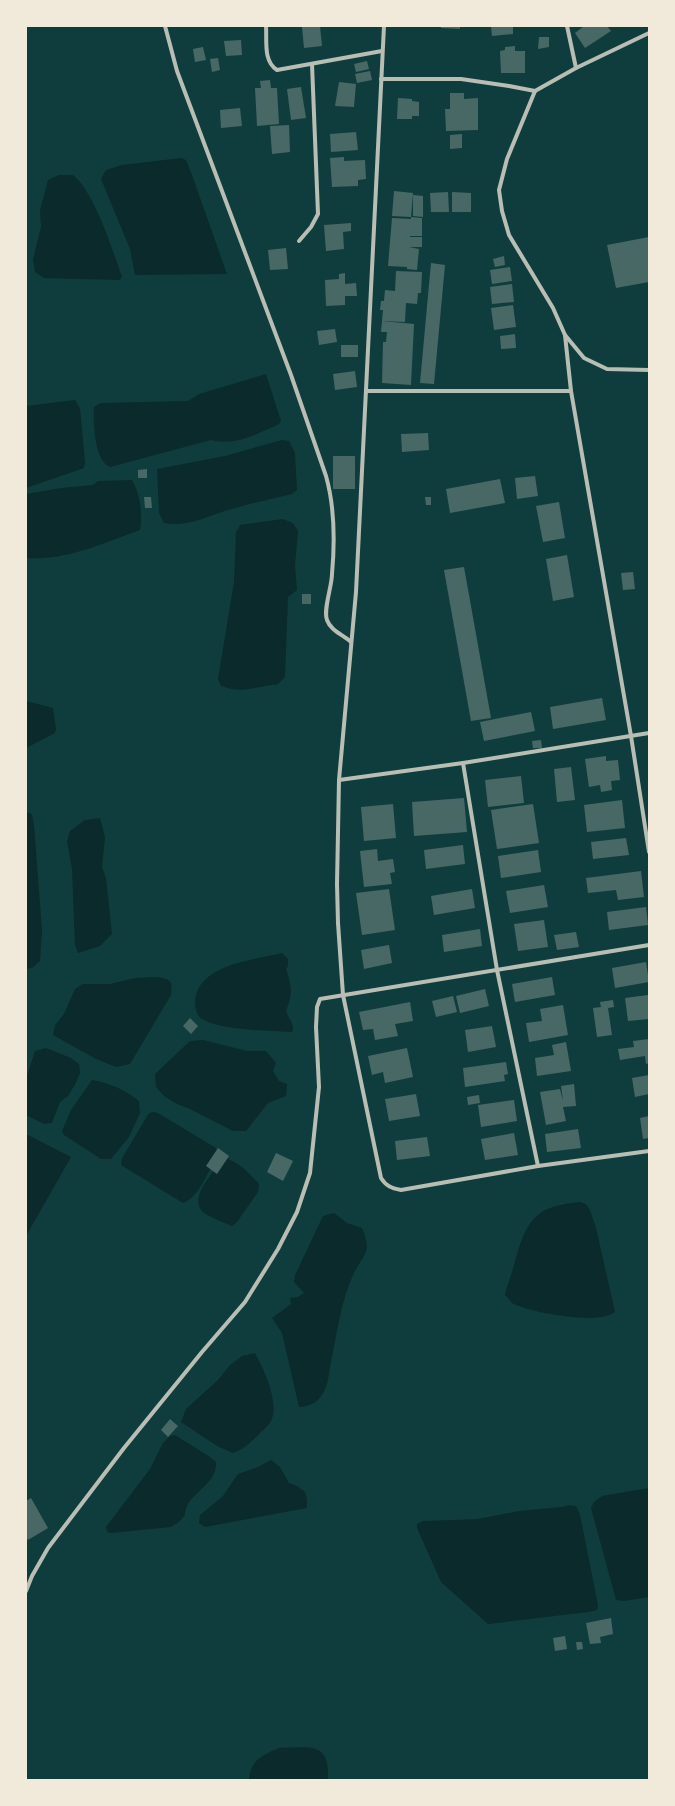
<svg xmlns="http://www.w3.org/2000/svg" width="675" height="1806" font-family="Commissioner,sans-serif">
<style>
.water{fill:#0a2a2b}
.building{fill:#486865}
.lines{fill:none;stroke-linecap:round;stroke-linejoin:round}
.minor{stroke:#b8beb3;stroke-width:4}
</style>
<rect width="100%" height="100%" fill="#0f3d3e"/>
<!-- water -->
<g class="water">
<path d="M181,158l5,2 6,15 35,99 -92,1 -5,-26 -29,-70 5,-9 16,-5z"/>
<path d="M59,175h14c22,18 39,74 49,102l-2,3 -76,-2 -9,-6 -2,-13 8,-32 -1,-17 8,-30z"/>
<path d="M266,374l15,47 -2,3c-22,10 -43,22 -68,16l-101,27c-16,-7 -17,-45 -16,-60l7,-4 87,-2 11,-7z"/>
<path d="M75,400l5,8 5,54 -1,6 -58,20v-82z"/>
<path d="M282,440l7,1 6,12 2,37 -5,4c-20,5 -41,9 -60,15 -23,6 -45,19 -68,14l-5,-10 -2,-44 68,-13z"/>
<path d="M132,480c8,13 11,36 8,50 -37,13 -74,31 -114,28v-64l35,-6 32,-3 5,-4z"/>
<path d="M283,519l10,4 5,8 -3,34 2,25 -9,7 -3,80 -7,7 -35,6 -12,-1 -10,-3 -3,-7 16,-97 2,-49 4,-8z"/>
<path d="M26,701l27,7 3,21 -1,4 -29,15z"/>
<path d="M26,812l6,2 2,11 8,105 -2,31 -8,7 -6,1z"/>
<path d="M100,818l5,19 -3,30 4,11 6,56 -12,12 -22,7 -3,-8 -3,-76 -5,-28 3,-10 15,-11z"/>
<path d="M282,953l6,6v7l-2,3c6,18 7,24 0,42 2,8 10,14 6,21 -24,-2 -67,-1 -88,-12 -7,-3 -9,-11 -9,-18 2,-38 59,-42 87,-49z"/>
<path d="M154,977c14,1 20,2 17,18l-41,69 -14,3 -20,-8 -43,-24 2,-10 9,-11 11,-25 8,-5h27l25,-6z"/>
<path d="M203,1040l44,11h19l10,12 -3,8 6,10 8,3 -1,12 -18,7 -22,28h-13l-43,-22 -13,-5 -13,-8 -8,-9 -1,-13 35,-33z"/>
<path d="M46,1048l25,10 8,6 1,9 -4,10 -8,13 -8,6 -8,21 -8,1 -18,-9v-36l9,-28z"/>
<path d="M92,1080c18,3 33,10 47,21l1,12 -11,24 -18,22h-10l-37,-24 -2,-4 9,-21z"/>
<path d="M154,1112l4,1 58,35 2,5c-8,15 -19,45 -35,50l-62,-38 1,-7 27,-45z"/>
<path d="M26,1134l45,23 -45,79z"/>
<path d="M224,1158c14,3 26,16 35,26l-1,8 -21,30 -5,4c-9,-4 -21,-8 -29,-14 -16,-14 13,-43 21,-54z"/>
<path d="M580,1202l6,2 4,6 6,18 19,84c-15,13 -83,1 -101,-8 -3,-1 -6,-6 -9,-9 1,-7 4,-13 6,-20 7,-20 10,-47 28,-61 9,-8 29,-11 41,-12z"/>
<path d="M334,1213l13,10 15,5c10,25 3,24 -8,45 -13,27 -17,60 -23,89 -2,8 -2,19 -6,27 -5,12 -13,17 -26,18l-17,-74 -10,-15 19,-14 -1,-6 8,-1 6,-4 -10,-11 1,-7 28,-59z"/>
<path d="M255,1353c9,17 25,50 16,68 -3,5 -9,10 -13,14 -9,9 -13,13 -25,18l-16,-7 -36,-24 5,-13 32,-29 12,-15 12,-9z"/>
<path d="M175,1435l35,22 6,5c1,25 -31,31 -31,53l-6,7 -8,5 -60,6 -4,-1 -1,-5 44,-58 13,-26 7,-7z"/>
<path d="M271,1460l9,7 9,16 8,3 8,6 2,7v9l-102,19 -6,-4 1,-8 23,-19 15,-22 20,-7z"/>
<path d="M649,1488v109l-25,4 -8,-1 -25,-92 3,-6 8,-6z"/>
<path d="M569,1505l7,1 4,9 18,90 -1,5 -8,2 -101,12 -47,-42 -24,-54v-4l6,-3 55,-2 41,-8 43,-4z"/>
<path d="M279,1748c30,0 51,-8 49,32h-79c1,-20 14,-25 30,-32z"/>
</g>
<!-- building -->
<g class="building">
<path d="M308,26h12l2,20 -18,2 -2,-21z"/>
<path d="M441,26h19v3l-19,-1z"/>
<path d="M491,26h22v8l-21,2z"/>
<path d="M584,26h23l4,5 -26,17 -10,-15z"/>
<path d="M539,37h10v10l-11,2z"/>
<path d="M241,40l1,15 -16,1 -2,-15z"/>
<path d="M515,46v5h10v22h-24l-1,-22 5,-1v-3z"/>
<path d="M203,47l3,13 -11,2 -2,-13z"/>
<path d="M218,58l2,12 -8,2 -2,-13z"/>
<path d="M367,61l2,8 -13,3 -2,-8z"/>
<path d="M370,71l2,9 -15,3 -2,-9z"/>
<path d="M270,80l1,8h6l2,36 -22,2 -2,-38h6l-1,-7z"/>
<path d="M339,82l17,2 -2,23 -19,-1z"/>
<path d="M301,87l5,31 -15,2 -4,-31z"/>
<path d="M450,93h14v6l14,-1v32l-32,1 -1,-22h5z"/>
<path d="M398,98l14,1v2l7,1v14h-7v3h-15z"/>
<path d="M240,108l2,18 -21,2 -1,-18z"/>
<path d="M289,125l1,27 -18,2 -2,-28z"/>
<path d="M356,132l2,18 -27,2 -1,-18z"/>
<path d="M462,134v14l-12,1v-14z"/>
<path d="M344,157v4l21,-1 1,19 -8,1v6l-26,1 -2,-29z"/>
<path d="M394,191l19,2 -2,24 -19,-1z"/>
<path d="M448,192l1,20h-18l-1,-19z"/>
<path d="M452,192l19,1v19h-19z"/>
<path d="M413,195l10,1v21l-10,-1z"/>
<path d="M411,217l11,1v18h-12v-6v7h12v10h-13l10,2 -2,21 -10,-1v-2l-19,-1 4,-48 19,1z"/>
<path d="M351,223v8l-8,1 1,17 -18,2 -2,-26z"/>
<path d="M649,237v45l-33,6 -9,-43z"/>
<path d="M286,248l2,21 -18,1 -2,-20z"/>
<path d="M504,256l1,9 -10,2 -2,-8z"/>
<path d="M431,263l14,2 -11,119 -14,-1z"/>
<path d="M510,267l2,14 -20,3 -2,-14z"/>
<path d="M396,271l26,1 -1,21h-3l-1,11 -11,-1 -1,19 -23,-1 1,-11h-3l1,-9h3l1,-11 10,1z"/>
<path d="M345,273v11l11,-1 1,13h-12v9l-19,1 -1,-26 14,-1v-5z"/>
<path d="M512,284l2,18 -22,2 -2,-17z"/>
<path d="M513,305l3,22 -22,3 -3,-22z"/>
<path d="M382,321l32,3 -3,61 -29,-2 1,-41h3l1,-10h-6z"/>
<path d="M335,329l2,13 -18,3 -2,-14z"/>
<path d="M515,334l1,14 -15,1 -1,-13z"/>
<rect x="341" y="345" width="17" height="12"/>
<path d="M355,371l2,16 -22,3 -2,-16z"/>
<path d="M428,433l1,17 -27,2 -1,-18z"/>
<rect x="333" y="456" width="22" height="33"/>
<path d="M147,469v9h-9v-8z"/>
<path d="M535,476l3,20 -21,3 -2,-21z"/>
<path d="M500,479l5,24 -55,10 -4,-24z"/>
<path d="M144,497h7l1,11h-7z"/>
<path d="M425,497h6v8h-5z"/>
<path d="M559,502l6,36 -22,4 -7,-36z"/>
<path d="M567,555l7,42 -21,4 -7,-42z"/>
<path d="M464,567l27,151 -20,3 -27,-151z"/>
<path d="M633,572l2,17 -12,1 -2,-17z"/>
<rect x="302" y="594" width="9" height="10"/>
<path d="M602,698l4,22 -53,9 -3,-22z"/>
<path d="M531,712l4,19 -51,10 -4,-19z"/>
<path d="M541,740l1,8h-9l-1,-7z"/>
<path d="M606,756v5l12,-1 2,20 -9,1 1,9 -11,2 -1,-7 -11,2 -4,-28z"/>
<path d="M571,767l4,33 -18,2 -3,-33z"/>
<path d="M521,776l3,27 -36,4 -3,-27z"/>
<path d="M464,798l3,34 -53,4 -2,-34z"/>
<path d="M622,800l3,28 -38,4 -3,-27z"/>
<path d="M393,804l3,34 -32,3 -3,-34z"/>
<path d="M533,804l6,39 -42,6 -6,-39z"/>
<path d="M626,838l3,17 -36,4 -2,-17z"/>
<path d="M463,845l2,19 -39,5 -2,-19z"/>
<path d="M377,849l1,12 15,-2 2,13 -5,1 2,11 -28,3 -4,-36z"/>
<path d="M538,850l3,22 -40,6 -3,-22z"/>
<path d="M641,871l3,26 -26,3 -2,-10 -28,3 -2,-15z"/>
<path d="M544,885l4,22 -38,6 -4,-22z"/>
<path d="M389,889l6,41 -33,5 -6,-42z"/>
<path d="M472,889l3,19 -41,7 -3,-19z"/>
<path d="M646,907l2,18 -39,5 -2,-18z"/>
<path d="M544,920l4,27 -30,4 -4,-27z"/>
<path d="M480,929l2,17 -38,6 -2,-17z"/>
<path d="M576,932l3,15 -22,3 -3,-15z"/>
<path d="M389,945l3,18 -28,6 -3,-19z"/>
<path d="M646,962l3,20 -34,6 -3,-20z"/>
<path d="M552,977l3,18 -40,7 -3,-18z"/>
<path d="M485,989l4,17 -29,7 -4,-17z"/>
<path d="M648,995l1,24 -21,2 -3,-23z"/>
<path d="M453,996l4,16 -21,5 -4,-16z"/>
<path d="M613,1000l1,7 -6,1 4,27 -15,2 -4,-29 8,-1 -1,-5z"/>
<path d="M410,1002l3,19 -18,3 3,12 -23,4 -2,-11 -10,1 -4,-18z"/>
<path d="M563,1005l5,30 -39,7 -3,-19 16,-2 -2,-12z"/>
<path d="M190,1018l8,8 -7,8 -8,-8z"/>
<path d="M492,1026l4,21 -28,5 -3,-22z"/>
<path d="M649,1039v24l-3,1 -1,-8 -25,4 -2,-11 16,-2 -1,-6z"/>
<path d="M566,1042l5,29 -34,5 -2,-18 19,-3 -2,-10z"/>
<path d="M407,1048l6,29 -28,6 -2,-11 -11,3 -4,-19z"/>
<path d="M506,1062l2,12 -4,1 1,6 -40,6 -2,-19z"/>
<path d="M649,1075v19l-14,3 -3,-19z"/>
<path d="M574,1084l2,22 -13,1 3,14 -20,4 -6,-33 20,-3 3,12 -2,-15z"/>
<path d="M416,1094l4,22 -31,5 -4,-22z"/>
<path d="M479,1095l1,8 -12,2 -1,-8z"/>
<path d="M514,1100l3,21 -36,6 -3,-22z"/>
<path d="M649,1116v22l-6,1 -3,-21z"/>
<path d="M578,1129l3,19 -34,4 -2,-18z"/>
<path d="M514,1133l4,22 -33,5 -4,-21z"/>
<path d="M427,1137l3,19 -33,4 -2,-19z"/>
<path d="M218,1148l11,8 -12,18 -11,-8z"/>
<path d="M276,1153l17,8 -10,20 -16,-9z"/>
<path d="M170,1419l8,7 -10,11 -7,-7z"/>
<path d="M31,1498l17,30 -20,12 -2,-4v-35z"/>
<path d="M611,1618l2,16 -13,3 1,6 -11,1 -4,-21z"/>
<path d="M565,1636l2,13 -12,2 -2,-13z"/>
<path d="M576,1642h6l1,7 -6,1z"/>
</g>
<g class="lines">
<!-- minor -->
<g class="minor">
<path d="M165,26l12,45 114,304 35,101c9,32 9,65 6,98 0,12 -9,36 -5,46 4,11 15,14 24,22"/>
<path d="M266,26c1,15 -3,35 11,44l105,-19"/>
<path d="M384,26l-28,566 -17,188 -2,104 1,39 5,72 38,183c5,8 10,10 20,12l137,-24 111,-15"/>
<path d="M567,26l9,42"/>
<path d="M649,33l-73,35 -41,23 -28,68 -8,31 3,21 7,24 44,73 12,27 19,23 23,11 42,1"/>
<path d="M381,79h80l48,7 26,5"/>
<path d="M299,241l12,-14 7,-13 -6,-150"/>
<path d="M565,335l6,56 60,345 18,116"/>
<path d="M366,391h205"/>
<path d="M463,763l34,207 41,196"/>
<path d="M339,780l124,-17 186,-30"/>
<path d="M26,1591l6,-15 16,-28 76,-100 78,-96 43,-50 33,-53 19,-37 13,-39 9,-86 -3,-60 1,-20 3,-8 329,-54"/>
</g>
</g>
<!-- border -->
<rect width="675" height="1806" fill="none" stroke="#f1e9da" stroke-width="54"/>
</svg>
